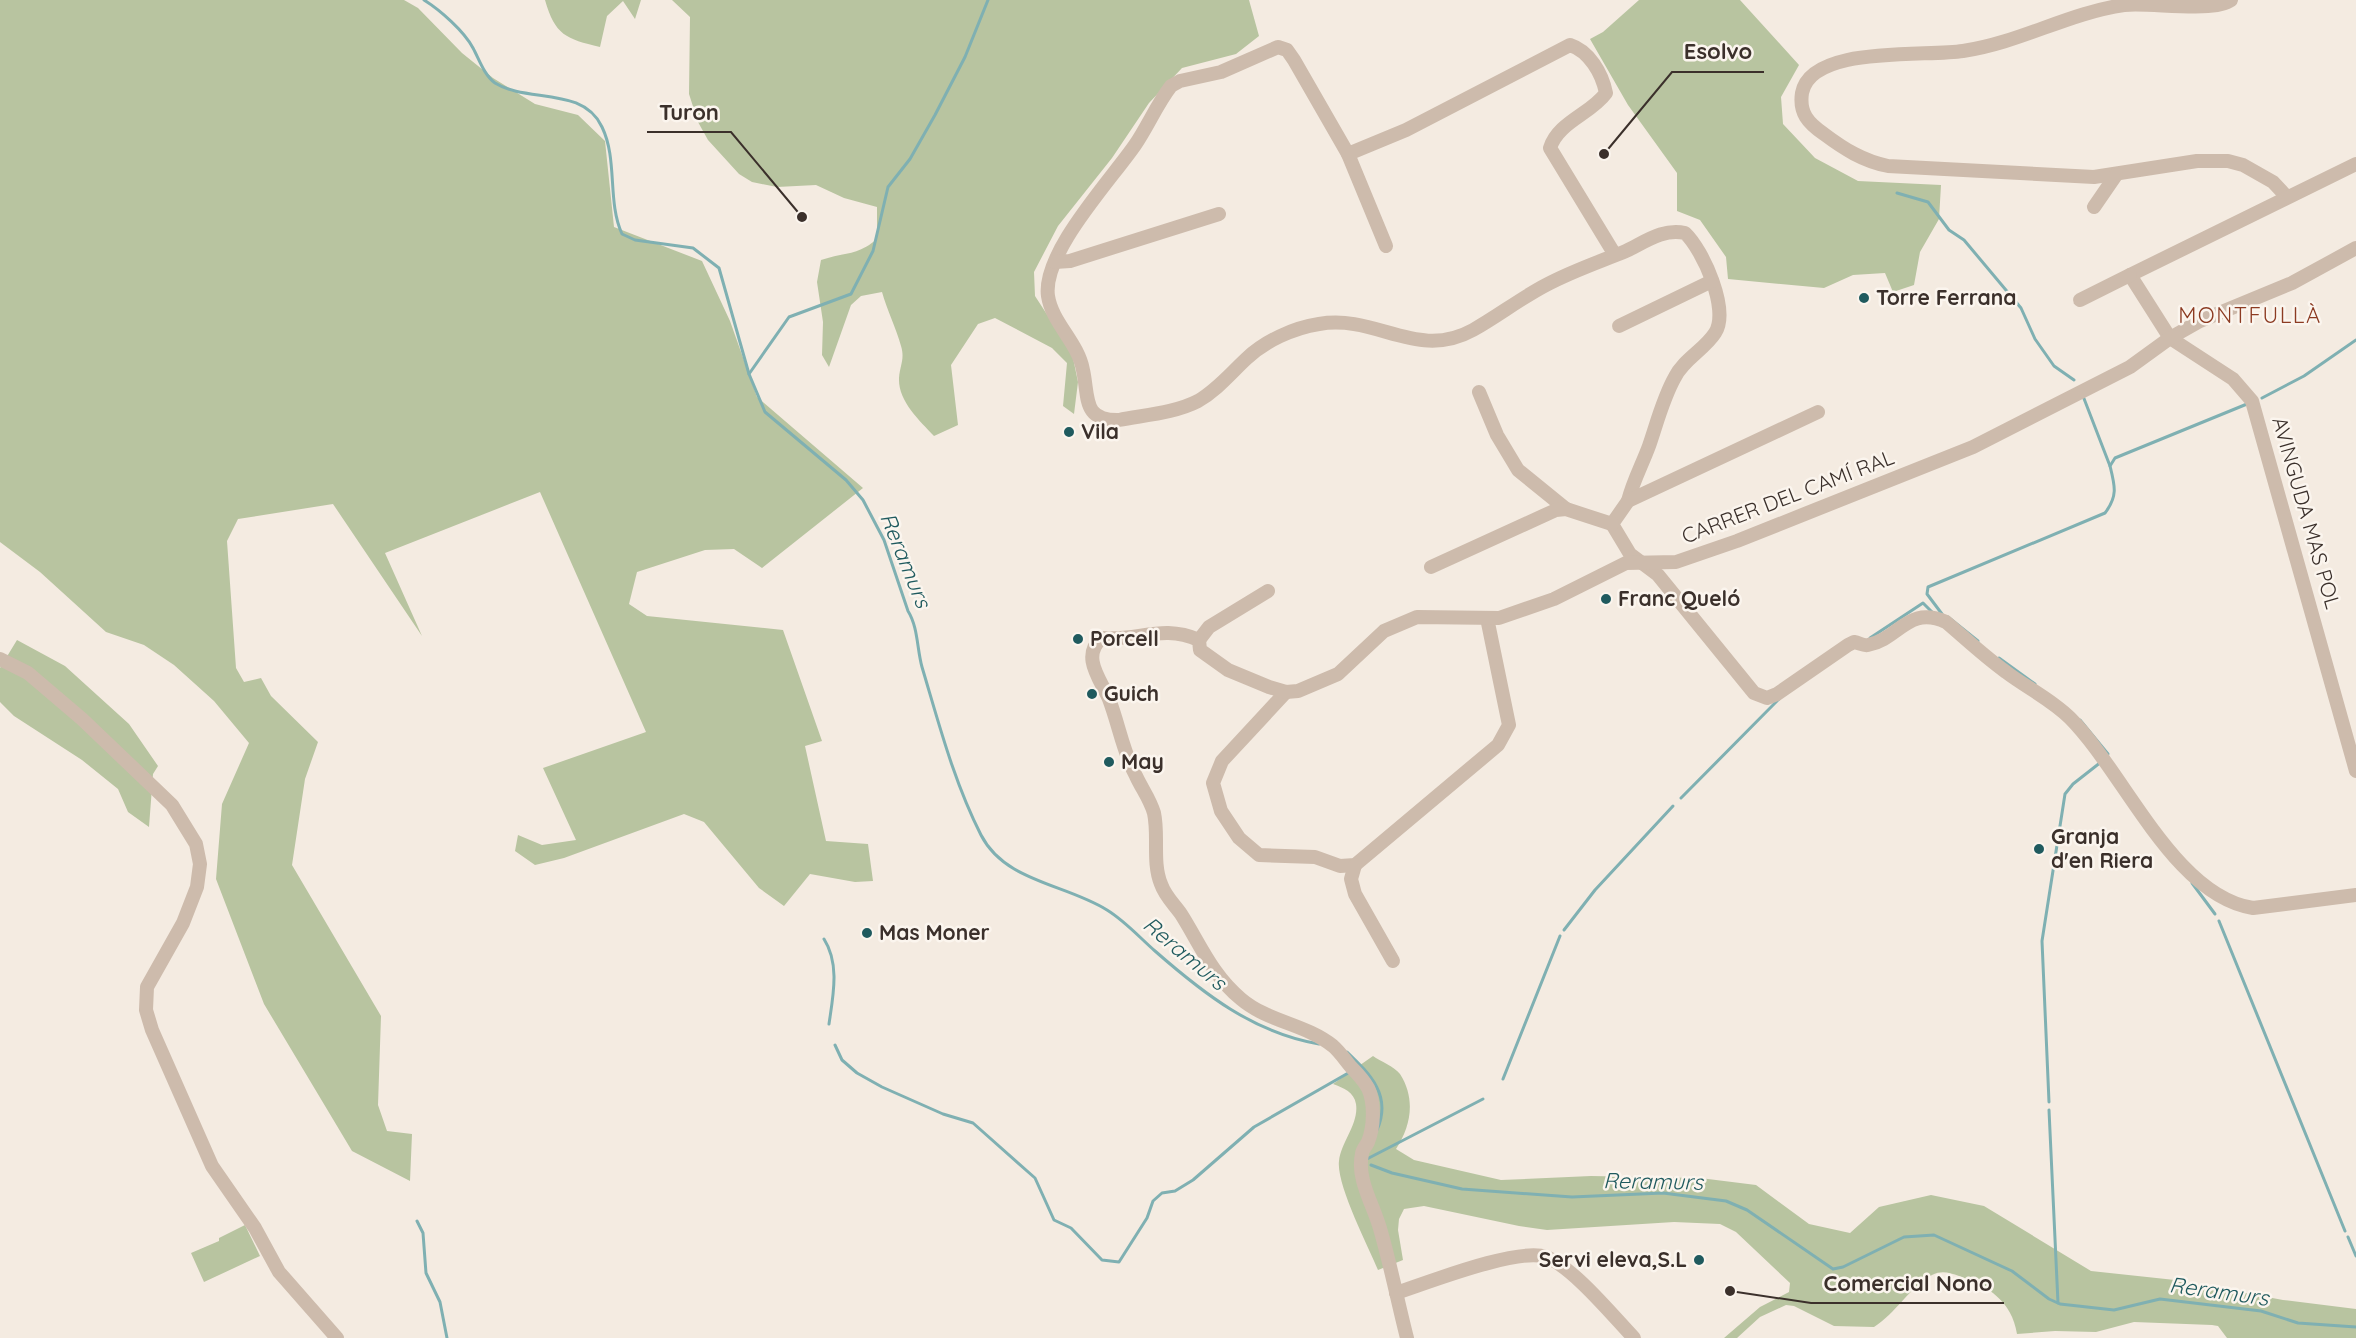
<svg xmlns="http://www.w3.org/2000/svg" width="2356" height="1338" font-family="Quicksand,sans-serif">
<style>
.green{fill:#b8c4a0}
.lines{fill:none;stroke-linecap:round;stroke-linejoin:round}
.stream{stroke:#7fb0b2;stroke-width:3}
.minor{stroke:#cdbbac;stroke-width:14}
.poi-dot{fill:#1f5a5e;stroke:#fbf5ee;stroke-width:2}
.labels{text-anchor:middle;stroke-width:5;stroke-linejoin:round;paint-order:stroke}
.poi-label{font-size:21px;font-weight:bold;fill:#3b302b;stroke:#fbf5ee;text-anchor:start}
.street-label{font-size:21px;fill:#3b302b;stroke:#fbf5ee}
.neighbourhood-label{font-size:22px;letter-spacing:1.5px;fill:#8c3b22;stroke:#fbf5ee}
.water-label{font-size:22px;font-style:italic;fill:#1f5a5e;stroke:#fbf5ee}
.leader{fill:none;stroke:#3b302b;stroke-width:2}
.callout-dot{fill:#3b302b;stroke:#fbf5ee;stroke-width:2}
.callout-label{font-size:22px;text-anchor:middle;font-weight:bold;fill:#3b302b;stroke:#fbf5ee;stroke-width:5;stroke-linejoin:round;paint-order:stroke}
</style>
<rect width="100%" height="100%" fill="#f4ebe1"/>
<!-- green -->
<g class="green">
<path d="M0,0h404l14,8 44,45 31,25 42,26 43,11 27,26 9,86 88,34 28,60 27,76 106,91 -101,80 -28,-19 -29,1 -68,22 -8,32 18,12 136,14 39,111 -17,5 21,95 42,3 5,37 -18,1 -45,-8 -26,32 -25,-18 -55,-66 -20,-8 -120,44 -29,7 -20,-14 3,-16 24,10 34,-5 -33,-72 103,-36 -106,-240 -155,61 37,83 -89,-132 -95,15 -11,22 9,127 8,14 17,-4 10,18 47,46 -13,37 -13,86 89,151 -3,89 9,26 25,3 -2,47 -58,-30 -88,-147 -48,-125 6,-75 27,-61 -35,-42 -40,-36 -30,-20 -38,-13 -66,-60 -40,-30z"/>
<path d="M545,0h96l-6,19 -12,-18 -16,15 -7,31c-34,-8 -45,-12 -55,-47z"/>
<path d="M672,0h577l10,36 -23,18 -54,14 -33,35 -37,55 -54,68 -24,46 1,24 37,57 6,29 -4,32 -11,-8 4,-43 -15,-15 -57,-30 -17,6 -27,41 7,60 -24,11c-15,-16 -36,-35 -35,-58 1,-13 6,-19 2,-32 -5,-18 -14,-36 -19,-54l-21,4 -10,9 -22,62 -7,-12 1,-33 -6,-40 4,-22c24,-8 36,-4 56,-21v-32l-33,-9 -28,-13 -39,2 -25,-5 -13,-8 -31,-34 -10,-18 -9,-28 1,-77z"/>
<path d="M1639,0h101l59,65 -18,32 2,27 32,34 43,23 83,4 -2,34 -19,33 -6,33 -21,7 -8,-19 -32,2 -29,13 -96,-9 -2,-22 -26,-37 -23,-9v-38l-49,-68 -38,-66 13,-7z"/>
<path d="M17,640l48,26 64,58 29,42 -5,8 -4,53 -21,-15 -10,-23 -36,-29 -68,-44 -14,-14v-34z"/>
<path d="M1373,1056c7,5 22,11 27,18 16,25 11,52 -4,75l18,11 87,20 90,-4 109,2 56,7 53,39 41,9 29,-26 52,-12 53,11 107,65 84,9 108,20 73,9v29h-129l-9,-12 -6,-1 -78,-3 -38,10 -41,-1 -38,3c-5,-33 -29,-48 -58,-58 -9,-3 -17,-6 -27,-1 -22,12 -36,38 -58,52l-40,-1 -40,-20 -8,-1 -26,12 -23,21h-13l36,-31 29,-15 1,-9 -54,-51 -16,-8 -46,-2 -127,8 -28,-4 -95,-20 -20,3 -5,10 -1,11 5,30 -25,10c-10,-24 -42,-86 -39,-109 2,-19 20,-37 17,-57 -2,-12 -12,-16 -23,-20z"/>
<path d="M245,1225l15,31 -56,26 -13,-29 28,-12v-3z"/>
</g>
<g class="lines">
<!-- stream -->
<g class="stream">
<path d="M424,0c16,10 40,31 49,48 6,11 11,27 22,35 32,20 88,3 107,44 16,33 5,74 20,107l13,6 58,8 26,20 30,106 16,38 81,68 17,20 21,40 24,71c10,16 9,38 14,56 17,57 32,115 59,168 24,47 85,49 126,75 18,11 32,27 48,41 49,43 99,82 164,93"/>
<path d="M1897,193l31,9 21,28 15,10 57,68 14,31 19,27 20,14"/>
<path d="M749,374l40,-57 62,-23 22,-43 15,-64 22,-28 25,-44 30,-58 23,-57"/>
<path d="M2083,396l27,70"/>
<path d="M2262,398l42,-22 52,-36"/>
<path d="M1942,614l-15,-20 1,-7 177,-74c13,-17 10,-27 5,-47l5,-8 132,-54"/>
<path d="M1948,617l30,24"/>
<path d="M1870,638l53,-35 10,10"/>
<path d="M1999,658l36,26"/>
<path d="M2080,720l28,34"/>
<path d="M1681,798l98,-99"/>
<path d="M2192,883l23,31"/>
<path d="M2219,921l126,310"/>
<path d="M1564,930l31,-40 78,-84"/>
<path d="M824,939c16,25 9,57 5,85"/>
<path d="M835,1045l7,15 15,13 25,14 61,27 30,9 62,55 19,42 17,8 31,32 17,2 28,-44 6,-17 9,-8 13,-2 18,-11 61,-53 96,-55"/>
<path d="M1347,1052c24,23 45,44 30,78"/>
<path d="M1503,1079l57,-143"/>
<path d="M2049,1102l-7,-161 23,-147 8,-10 28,-22"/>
<path d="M2049,1110l9,193"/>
<path d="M1365,1160l118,-61"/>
<path d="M1371,1165l21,8 70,16 110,8 91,-4 63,8 21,9 86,59 10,-2 61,-30 30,-2 78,36 37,28 11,5 54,6 46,-11 101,12 37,12 58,4"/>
<path d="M417,1221l6,12 3,40 14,29 7,36"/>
<path d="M2348,1237l8,19"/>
</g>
<!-- minor -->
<g class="minor">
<path d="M2231,0c-18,13 -81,2 -107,5 -56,8 -105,38 -161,46 -39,6 -152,-6 -161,42 -3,20 6,30 22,41 20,15 39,27 64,32l206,11 103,-16h31l15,4 30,17 14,15"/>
<path d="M1348,154l38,92"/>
<path d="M2356,164l-226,111 40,63 63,41 19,22 104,370"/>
<path d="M2094,207l22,-32"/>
<path d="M1615,255l-65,-107c8,-26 41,-34 56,-55 -4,-20 -17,-42 -36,-48l-164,85 -58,24 -54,-94 -7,-10 -9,-3 -57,25 -41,9 -9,5c-14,18 -23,40 -36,59 -24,35 -93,108 -87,151 4,27 30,46 35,74 6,27 -1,51 36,50 25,-5 56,-7 79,-19 19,-11 32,-27 48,-42 19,-18 47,-31 73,-35 58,-10 98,37 154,6 25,-14 48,-32 73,-45 26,-14 53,-23 80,-34 19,-9 37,-23 59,-18 18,17 45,77 30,100 -11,17 -31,26 -40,44 -12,21 -18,46 -26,69 -7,19 -16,35 -21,55"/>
<path d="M1055,262l15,-1 149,-47"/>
<path d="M2080,300l50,-25"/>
<path d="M1619,326l93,-45"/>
<path d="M1479,392l18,43 21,35 48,39"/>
<path d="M1818,412l-190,89 -16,23 18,30 28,21 96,118 13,5 10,-4 71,-49 6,-3c6,1 9,4 14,3 31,-6 40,-40 78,-23 20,17 39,35 60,50 21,16 45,27 64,46 54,54 104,178 183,190l103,-13"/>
<path d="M1431,567l125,-57 10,-1 46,15"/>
<path d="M1199,640l10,-13 59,-36"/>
<path d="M0,659l28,14 54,46 90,86 24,39 4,20 -3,23 -14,36 -36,64 -1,23 6,20 60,136 43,62 24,44 58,66"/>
<path d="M1286,692l-64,69 -9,22 8,28 18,27 20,17 56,2 25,9 15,-1 143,-120 11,-20 -22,-107"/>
<path d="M1355,865l-4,14 4,15 38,67"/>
<path d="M1396,1293c31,-10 122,-46 150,-36 26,9 68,60 88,81"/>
<path d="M1407,1338c-9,-35 -16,-71 -26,-106 -6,-25 -25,-52 -19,-78 0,-4 4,-8 6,-12 6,-15 7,-39 0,-54 -4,-7 -11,-15 -17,-21 -6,-7 -11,-15 -18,-21 -27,-22 -65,-24 -92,-47 -29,-24 -41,-55 -60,-85 -7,-10 -16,-18 -20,-30 -9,-22 -2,-48 -7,-71 -4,-14 -12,-24 -18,-37 -13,-24 -17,-51 -27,-77 -8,-19 -29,-43 -7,-61 38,3 60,-14 97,2l1,10 28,20 41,17 17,5 12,-1 40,-17 46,-43 33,-14 82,1 55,-19 72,-36 50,-1 61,-21 236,-94 157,-80 40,-29 30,-17 92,-38 64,-35"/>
</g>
</g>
<!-- markers -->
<g class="poi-dot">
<circle cx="1864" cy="298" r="6"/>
<circle cx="1069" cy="432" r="6"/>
<circle cx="1606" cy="599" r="6"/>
<circle cx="1078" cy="639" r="6"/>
<circle cx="1092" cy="694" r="6"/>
<circle cx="1109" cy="762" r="6"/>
<circle cx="2039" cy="849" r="6"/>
<circle cx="867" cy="933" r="6"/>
<circle cx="1699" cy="1260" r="6"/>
</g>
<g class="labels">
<!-- poi labels -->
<g class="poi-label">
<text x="1876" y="305">Torre Ferrana</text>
<text x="1081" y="439">Vila</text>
<text x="1618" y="606">Franc Queló</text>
<text x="1090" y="646">Porcell</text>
<text x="1104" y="701">Guich</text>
<text x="1121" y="769">May</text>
<text x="2051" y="844">Granja<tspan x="2051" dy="24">d'en Riera</tspan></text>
<text x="879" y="940">Mas Moner</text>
<text x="1687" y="1267" text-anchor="end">Servi eleva,S.L</text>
</g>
<!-- street labels -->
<g class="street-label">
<text transform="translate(1788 497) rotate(-21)" y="7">CARRER DEL CAMÍ RAL</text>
<text transform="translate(2306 513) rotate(74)" y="7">AVINGUDA MAS POL</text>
</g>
<!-- neighbourhood labels -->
<g class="neighbourhood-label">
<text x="2250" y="323">MONTFULLÀ</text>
</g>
<!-- water labels -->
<g class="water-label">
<text transform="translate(906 560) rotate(68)" y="8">Reramurs</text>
<text transform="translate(1185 953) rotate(40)" y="8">Reramurs</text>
<text transform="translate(1653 1181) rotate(1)" y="8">Reramurs</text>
<text transform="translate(2219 1291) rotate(8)" y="8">Reramurs</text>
</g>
</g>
<!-- callouts -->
<path class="leader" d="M1604 154L1672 72H1764M802 217L731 132H647M1730 1291L1811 1303H2004"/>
<g class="callout-dot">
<circle cx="1604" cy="154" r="6"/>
<circle cx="802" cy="217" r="6"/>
<circle cx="1730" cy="1291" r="6"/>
</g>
<g class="callout-label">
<text x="1718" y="59">Esolvo</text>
<text x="689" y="120">Turon</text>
<text x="1908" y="1291">Comercial Nono</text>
</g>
</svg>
